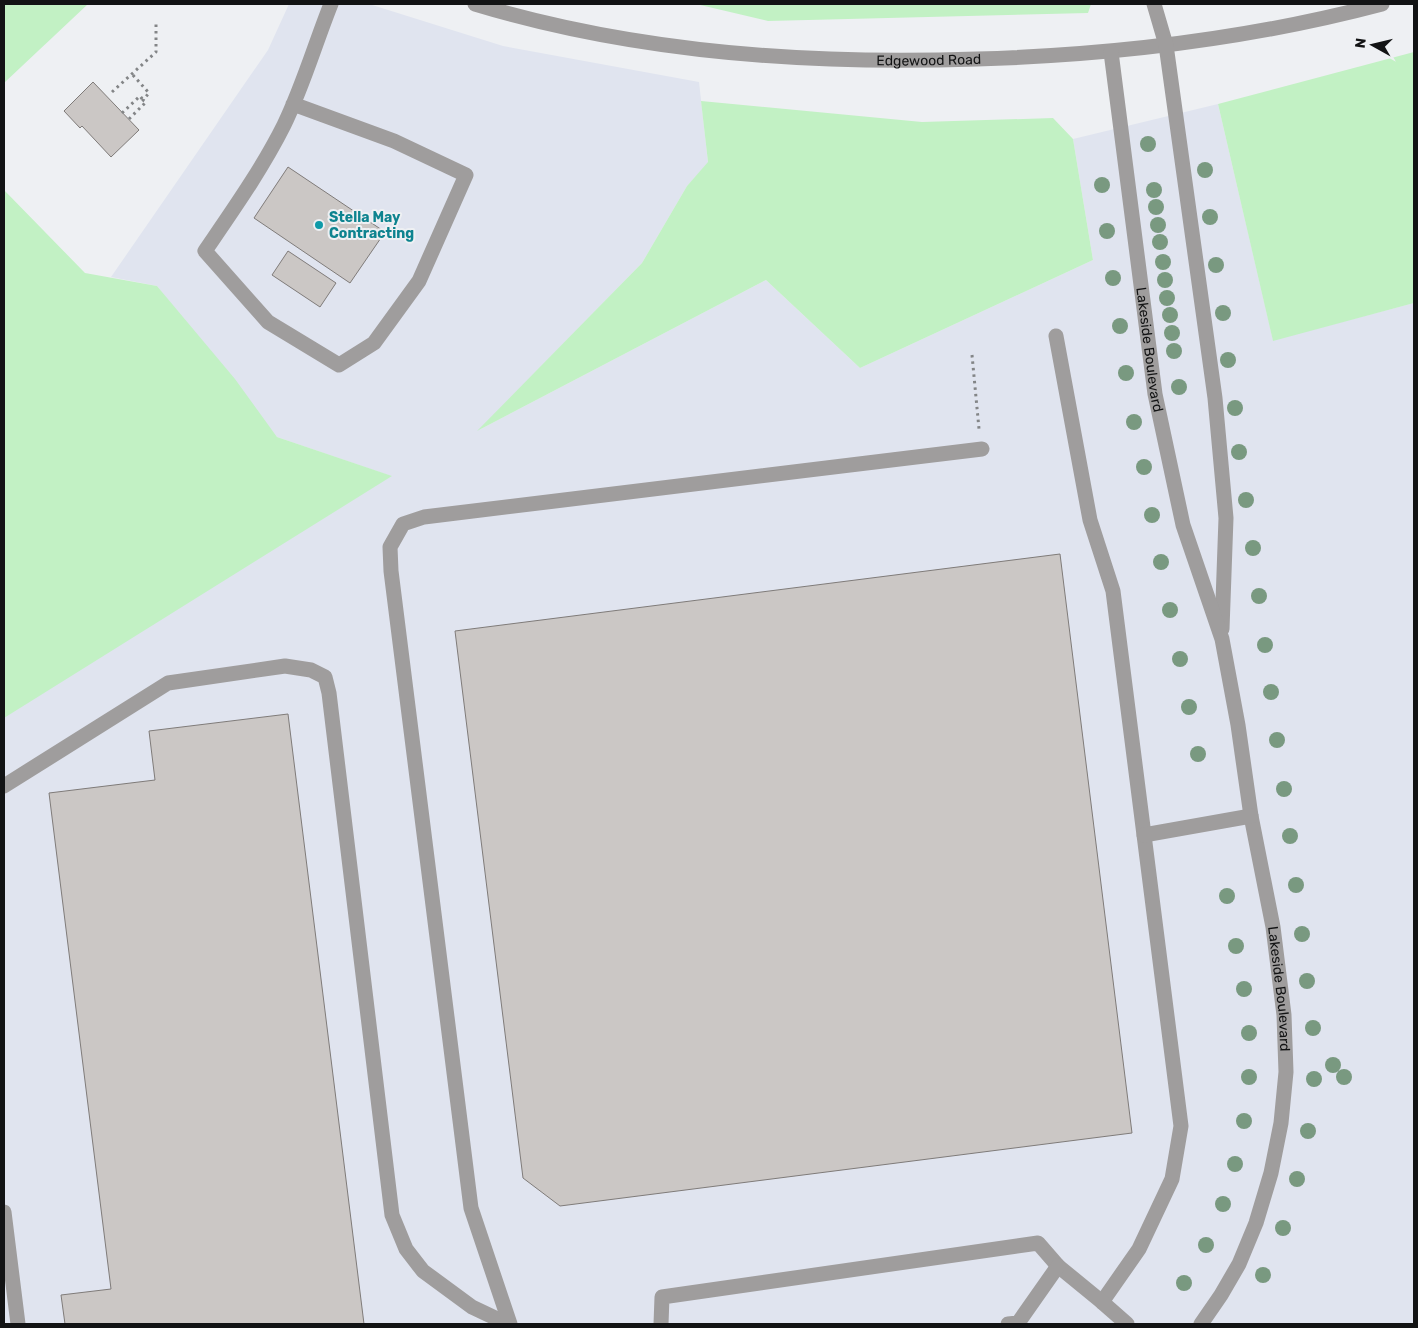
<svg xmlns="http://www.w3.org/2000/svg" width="1418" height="1328" font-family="Rubik,sans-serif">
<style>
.built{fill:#e0e4ef}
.green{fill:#c2f1c4}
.building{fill:#cbc7c5;stroke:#7f7b79}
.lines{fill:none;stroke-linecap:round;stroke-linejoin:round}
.path{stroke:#838587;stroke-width:3;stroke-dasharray:2.5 4;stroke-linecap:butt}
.minor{stroke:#9f9d9d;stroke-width:15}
.tree{fill:#799980}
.culture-dot{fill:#0f9aa8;stroke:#eef0f3;stroke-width:2}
.labels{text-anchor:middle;stroke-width:4;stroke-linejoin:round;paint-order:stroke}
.street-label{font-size:14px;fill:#121314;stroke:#eef0f3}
.culture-label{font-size:14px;font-weight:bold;fill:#0d838f;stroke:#eef0f3;text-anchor:start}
</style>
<rect width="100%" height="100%" fill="#eef0f3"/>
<!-- built -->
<path class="built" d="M289,4h80l134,42 196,36 9,81 -21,23 -45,77 -163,167 287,-150 94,88 233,-108 -20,-121 145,-35 55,236 141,-37v1021h-1410v-607l387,-241 -114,-39 -120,-151 -46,-9 157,-227z"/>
<!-- green -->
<g class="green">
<path d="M4,4h84l-84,79z"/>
<path d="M696,4h395l-3,9 -320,8z"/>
<path d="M1414,52v251l-141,38 -55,-237z"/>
<path d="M701,101l221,21 131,-4 20,21 20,121 -233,108 -94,-88 -289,151 165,-168 45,-77 21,-24z"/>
<path d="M4,190l81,83 72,13 78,93 42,58 115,39 -388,242z"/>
</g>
<!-- building -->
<g class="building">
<path d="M93,82l46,48 -28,27 -29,-31 -2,2 -16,-17z"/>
<path d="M288,167l97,65 -35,51 -96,-65z"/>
<path d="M288,251l48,32 -16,24 -48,-32z"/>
<path d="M1060,554l72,579 -572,73 -37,-28 -68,-547z"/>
<path d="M288,714l76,610h-299l-4,-29 50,-6 -62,-496 106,-13 -6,-49z"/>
</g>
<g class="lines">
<!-- path -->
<g class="path">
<path d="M112,92l44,-40v-28"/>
<path d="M122,113l18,-17 3,4"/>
<path d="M129,119l17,-17 -3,-2 6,-7 -17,-19"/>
<path d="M972,355l7,74"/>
</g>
<!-- minor -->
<g class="minor">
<path id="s1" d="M475,4c162,49 333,61 502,55 136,-4 273,-20 405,-55"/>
<path d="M1154,4l12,41 49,353 11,120 -4,111"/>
<path id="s2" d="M1111,52l44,342 28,131 39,114 16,86 13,91 22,111 11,88 2,57 -5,51 -10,50 -15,50 -17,41 -18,31 -20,29"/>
<path d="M293,104l101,37 72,34 -47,106 -45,62 -35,22 -71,-43 -63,-71c28,-41 57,-82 79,-126 19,-39 31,-81 47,-121"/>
<path d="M1056,336l34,184 23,71 68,535 -9,53 -33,70 -37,53"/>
<path d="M4,786l164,-103 117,-17 26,4 14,7 4,16 63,522 14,34 17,22 49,36 36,17"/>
<path d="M1144,835l107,-19"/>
<path d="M4,1212l14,112"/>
<path d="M510,1324l-39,-116 -80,-637 -1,-24 13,-23 21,-7 558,-68"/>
<path d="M661,1324l1,-27 376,-54 20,23 44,36 25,22"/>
<path d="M1008,1324l10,-1 40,-57"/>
</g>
</g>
<!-- trees -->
<g class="tree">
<circle cx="1148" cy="144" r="8"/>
<circle cx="1205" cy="170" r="8"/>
<circle cx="1102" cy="185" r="8"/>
<circle cx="1154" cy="190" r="8"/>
<circle cx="1156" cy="207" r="8"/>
<circle cx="1210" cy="217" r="8"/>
<circle cx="1158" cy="225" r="8"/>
<circle cx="1107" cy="231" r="8"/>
<circle cx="1160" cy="242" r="8"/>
<circle cx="1163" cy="262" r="8"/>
<circle cx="1216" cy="265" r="8"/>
<circle cx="1113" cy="278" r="8"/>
<circle cx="1165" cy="280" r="8"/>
<circle cx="1167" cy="298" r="8"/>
<circle cx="1223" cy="313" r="8"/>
<circle cx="1170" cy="315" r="8"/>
<circle cx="1120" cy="326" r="8"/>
<circle cx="1172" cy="333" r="8"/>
<circle cx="1174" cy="351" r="8"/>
<circle cx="1228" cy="360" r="8"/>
<circle cx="1126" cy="373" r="8"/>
<circle cx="1179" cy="387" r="8"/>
<circle cx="1235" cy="408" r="8"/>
<circle cx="1134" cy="422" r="8"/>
<circle cx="1239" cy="452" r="8"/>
<circle cx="1144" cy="467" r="8"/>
<circle cx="1246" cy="500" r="8"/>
<circle cx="1152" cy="515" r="8"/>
<circle cx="1253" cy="548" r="8"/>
<circle cx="1161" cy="562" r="8"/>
<circle cx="1259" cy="596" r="8"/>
<circle cx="1170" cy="610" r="8"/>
<circle cx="1265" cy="645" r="8"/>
<circle cx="1180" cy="659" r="8"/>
<circle cx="1271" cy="692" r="8"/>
<circle cx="1189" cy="707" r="8"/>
<circle cx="1277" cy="740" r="8"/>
<circle cx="1198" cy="754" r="8"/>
<circle cx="1284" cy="789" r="8"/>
<circle cx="1290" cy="836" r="8"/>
<circle cx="1296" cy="885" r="8"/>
<circle cx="1227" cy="896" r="8"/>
<circle cx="1302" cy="934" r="8"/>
<circle cx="1236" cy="946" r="8"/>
<circle cx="1307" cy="981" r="8"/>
<circle cx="1244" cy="989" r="8"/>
<circle cx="1313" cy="1028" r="8"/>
<circle cx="1249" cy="1033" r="8"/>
<circle cx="1333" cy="1065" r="8"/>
<circle cx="1249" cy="1077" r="8"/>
<circle cx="1344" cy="1077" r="8"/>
<circle cx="1314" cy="1079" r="8"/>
<circle cx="1244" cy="1121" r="8"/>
<circle cx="1308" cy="1131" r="8"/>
<circle cx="1235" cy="1164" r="8"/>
<circle cx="1297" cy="1179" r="8"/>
<circle cx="1223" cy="1204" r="8"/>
<circle cx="1283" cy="1228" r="8"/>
<circle cx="1206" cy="1245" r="8"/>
<circle cx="1263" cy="1275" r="8"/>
<circle cx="1184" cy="1283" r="8"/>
</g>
<!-- markers -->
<circle class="culture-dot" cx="319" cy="225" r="5"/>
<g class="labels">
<!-- street labels -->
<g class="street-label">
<text dy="5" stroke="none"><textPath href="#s1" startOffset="459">Edgewood Road</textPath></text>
<text dy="5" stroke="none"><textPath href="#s2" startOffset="300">Lakeside Boulevard</textPath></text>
<text dy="5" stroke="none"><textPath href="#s2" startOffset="954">Lakeside Boulevard</textPath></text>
</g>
<!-- culture labels -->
<g class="culture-label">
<text x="329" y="222">Stella May<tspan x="329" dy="16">Contracting</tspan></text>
</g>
</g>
<!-- border -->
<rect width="1418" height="1328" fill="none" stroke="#121314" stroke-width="10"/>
<!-- north arrow -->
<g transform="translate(1373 45) rotate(278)" stroke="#eef0f3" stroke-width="4" paint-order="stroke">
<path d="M0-4L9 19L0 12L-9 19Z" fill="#121314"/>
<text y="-8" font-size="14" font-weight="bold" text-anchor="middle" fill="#121314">N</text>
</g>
</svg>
